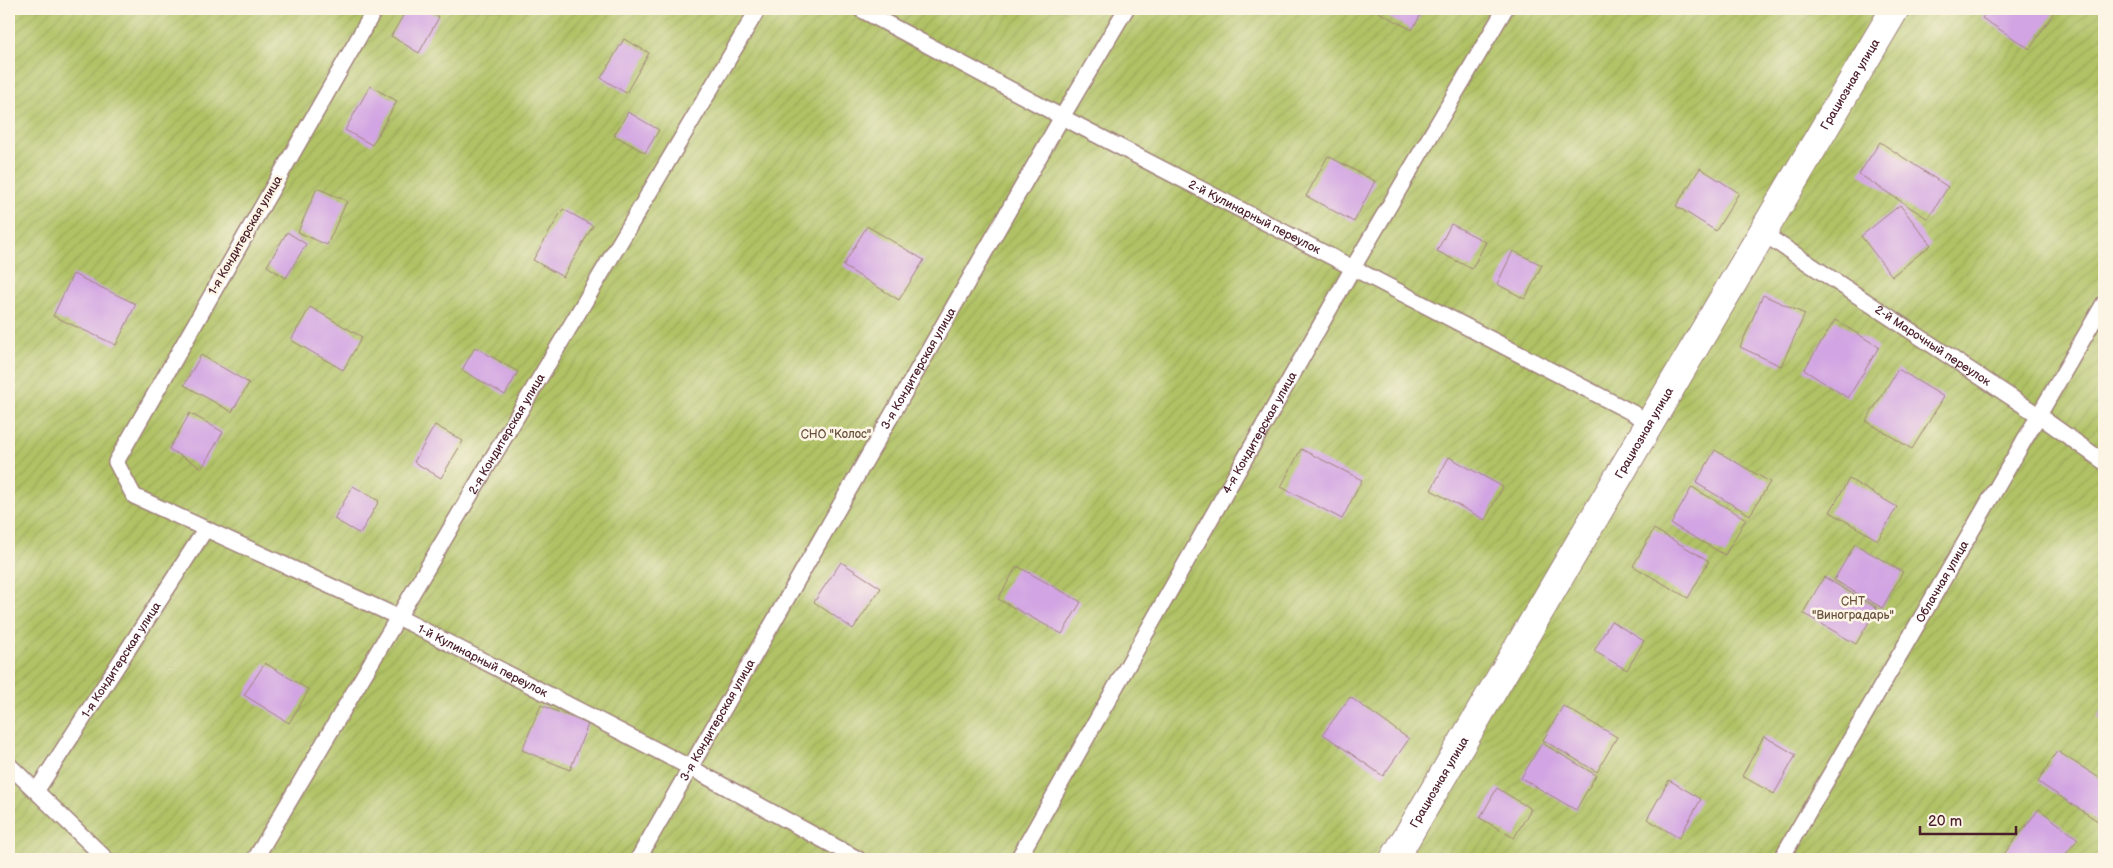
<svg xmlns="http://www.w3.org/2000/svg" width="2113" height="868" font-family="'Balsamiq Sans',sans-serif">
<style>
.garden{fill:url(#garden-furrows);stroke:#7d7048}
.building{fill:#d2a4e3}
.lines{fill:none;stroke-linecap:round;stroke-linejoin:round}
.service-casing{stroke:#a0827c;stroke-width:18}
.minor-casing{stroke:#a0827c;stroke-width:30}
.service{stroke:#fff;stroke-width:15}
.minor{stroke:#fff;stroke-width:28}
.labels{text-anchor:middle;stroke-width:5;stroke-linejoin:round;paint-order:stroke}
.street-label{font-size:12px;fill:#4a1f2b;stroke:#fcf5e5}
.park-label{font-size:12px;fill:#69503c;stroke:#fcf5e5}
</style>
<defs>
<pattern id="garden-furrows" width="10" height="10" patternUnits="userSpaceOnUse" patternTransform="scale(1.25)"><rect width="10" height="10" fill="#b0c265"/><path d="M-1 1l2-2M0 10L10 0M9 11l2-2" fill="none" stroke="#99a658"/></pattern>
</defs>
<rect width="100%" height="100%" fill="#fcf5e5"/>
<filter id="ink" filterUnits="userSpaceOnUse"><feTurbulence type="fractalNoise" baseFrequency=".02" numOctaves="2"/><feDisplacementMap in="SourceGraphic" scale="10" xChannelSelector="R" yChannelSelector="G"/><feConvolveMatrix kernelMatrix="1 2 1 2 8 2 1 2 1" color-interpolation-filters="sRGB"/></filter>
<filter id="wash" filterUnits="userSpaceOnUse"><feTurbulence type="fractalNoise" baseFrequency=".0096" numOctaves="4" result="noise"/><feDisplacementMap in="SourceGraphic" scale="20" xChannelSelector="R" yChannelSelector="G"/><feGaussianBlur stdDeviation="1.12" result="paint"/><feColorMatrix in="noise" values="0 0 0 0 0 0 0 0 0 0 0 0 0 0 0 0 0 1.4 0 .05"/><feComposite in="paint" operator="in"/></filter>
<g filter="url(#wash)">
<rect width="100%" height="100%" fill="#f6e6cc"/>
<!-- garden -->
<rect class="garden" x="9" y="9" width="2095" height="850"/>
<g id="blocks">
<!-- building -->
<g class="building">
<path d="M407,9h19l13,8 -20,36 -28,-17z"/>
<path d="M1373,9h51l-12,21z"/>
<path d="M1988,9h68l-26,40 -48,-31z"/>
<path d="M624,39l25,14 -23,40 -25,-15z"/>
<path d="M370,86l27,15 -25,44 -27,-15z"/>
<path d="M628,112l31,18 -14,23 -31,-18z"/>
<path d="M1880,142l68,45 -20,32 -69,-45z"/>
<path d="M1328,156l47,25 -21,41 -48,-26z"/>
<path d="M1700,168l39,25 -23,38 -40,-25z"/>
<path d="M317,188l30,13 -20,44 -29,-13z"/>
<path d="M1900,205l31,40 -39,31 -31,-40z"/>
<path d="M563,209l30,17 -30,51 -30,-17z"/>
<path d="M1451,224l35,18 -14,27 -35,-18z"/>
<path d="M867,226l57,34 -25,40 -56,-34z"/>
<path d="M287,232l19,12 -20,34 -19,-12z"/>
<path d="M1513,251l29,14 -17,34 -28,-15z"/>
<path d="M73,274l63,30 -20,41 -63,-29z"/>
<path d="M1763,295l42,19 -24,52 -41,-19z"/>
<path d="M310,307l52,30 -19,33 -52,-30z"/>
<path d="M1835,320l44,27 -31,51 -44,-28z"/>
<path d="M475,347l43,25 -13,23 -43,-25z"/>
<path d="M201,355l48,28 -17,29 -48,-27z"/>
<path d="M1898,369l46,28 -32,52 -46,-28z"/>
<path d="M190,413l33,19 -21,36 -33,-19z"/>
<path d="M435,425l28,16 -22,37 -27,-16z"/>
<path d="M1301,449l61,31 -20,39 -61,-32z"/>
<path d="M1715,450l55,32 -20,33 -54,-32z"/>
<path d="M1449,457l54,30 -18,33 -54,-30z"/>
<path d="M1849,479l48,28 -19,33 -48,-28z"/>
<path d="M353,486l26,15 -19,33 -26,-15z"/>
<path d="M1692,487l54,32 -21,36 -54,-31z"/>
<path d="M1654,529l55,32 -21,37 -55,-32z"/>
<path d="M1855,544l48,28 -21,36 -48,-28z"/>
<path d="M841,562l40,26 -28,41 -39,-27z"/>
<path d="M1017,566l64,36 -19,32 -64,-35z"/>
<path d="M1824,577l53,31 -21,36 -53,-31z"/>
<path d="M1611,621l33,20 -17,29 -33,-19z"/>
<path d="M265,663l44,27 -20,33 -45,-28z"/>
<path d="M1350,697l59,42 -26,37 -60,-42z"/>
<path d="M541,705l47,19 -18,46 -48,-20z"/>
<path d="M1563,706l54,31 -20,35 -54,-32z"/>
<path d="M2104,707v14l-6,-3z"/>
<path d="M1764,736l32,19 -22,39 -32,-18z"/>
<path d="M1542,743l54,32 -20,35 -55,-32z"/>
<path d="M2057,751l47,30v44l-66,-43z"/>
<path d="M1669,780l32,19 -22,39 -32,-19z"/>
<path d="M1497,788l34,21 -17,29 -34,-20z"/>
<path d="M2039,809l39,30 -16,20h-62z"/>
<path d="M295,854l8,5h-11z"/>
<path d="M1699,854l9,5h-13z"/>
</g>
</g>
</g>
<g filter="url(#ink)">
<use href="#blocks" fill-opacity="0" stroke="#a0827c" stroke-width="1"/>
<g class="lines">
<!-- service casing -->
<g class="service-casing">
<g id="service">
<path id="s1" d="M375,9l-259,453 18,34 264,121 293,151 167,91"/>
<path id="s2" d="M860,9l202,108 590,306"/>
<path id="s3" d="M1761,232l277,183 66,47"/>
<path d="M9,765l97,94"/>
<path id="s4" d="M37,790l168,-260"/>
<path id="s5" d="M255,859l503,-850"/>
<path id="s6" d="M638,859l424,-742 64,-108"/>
<path id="s7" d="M1018,859l336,-593 151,-257"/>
<path id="s8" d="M1781,859l323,-556"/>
</g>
</g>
<!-- minor casing -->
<g class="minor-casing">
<g id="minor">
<path id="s9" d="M1394,859c167,-283 332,-568 501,-850"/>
</g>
</g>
<!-- service -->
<use href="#service" class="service"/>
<!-- minor -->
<use href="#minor" class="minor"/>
</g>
</g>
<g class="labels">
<!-- street labels -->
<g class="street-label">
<text dy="4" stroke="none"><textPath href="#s9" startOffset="899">Грациозная улица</textPath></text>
<text dy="4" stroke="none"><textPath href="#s2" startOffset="446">2-й Кулинарный переулок</textPath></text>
<text transform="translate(245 235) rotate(-60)" y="4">1-я Кондитерская улица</text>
<text dy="4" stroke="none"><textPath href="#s3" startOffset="206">2-й Марочный переулок</textPath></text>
<text dy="4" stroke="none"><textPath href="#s6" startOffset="565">3-я Кондитерская улица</textPath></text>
<text dy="4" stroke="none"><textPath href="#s7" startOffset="490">4-я Кондитерская улица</textPath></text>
<text dy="4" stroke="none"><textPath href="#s5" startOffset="494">2-я Кондитерская улица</textPath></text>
<text dy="4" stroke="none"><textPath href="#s9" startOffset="494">Грациозная улица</textPath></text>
<text dy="4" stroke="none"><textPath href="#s8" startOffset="321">Облачная улица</textPath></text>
<text dy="4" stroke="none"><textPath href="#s4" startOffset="155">1-я Кондитерская улица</textPath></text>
<text dy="4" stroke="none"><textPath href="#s1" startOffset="946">1-й Кулинарный переулок</textPath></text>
<text dy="4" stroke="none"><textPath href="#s6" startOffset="160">3-я Кондитерская улица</textPath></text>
<text dy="4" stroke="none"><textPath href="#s9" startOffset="89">Грациозная улица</textPath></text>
</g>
<!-- park labels -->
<g class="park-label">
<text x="836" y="438">СНО "Колос"</text>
<text x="1853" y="605">СНТ<tspan x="1853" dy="14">"Виноградарь"</tspan></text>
</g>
</g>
<!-- margin -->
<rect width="2113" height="868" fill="none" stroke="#fcf5e5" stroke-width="30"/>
<!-- scale -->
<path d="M1920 826v8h96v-8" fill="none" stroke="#4a1f2b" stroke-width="2.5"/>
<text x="1928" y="826" font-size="15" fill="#4a1f2b" stroke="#fcf5e5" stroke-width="4" paint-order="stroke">20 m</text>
</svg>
